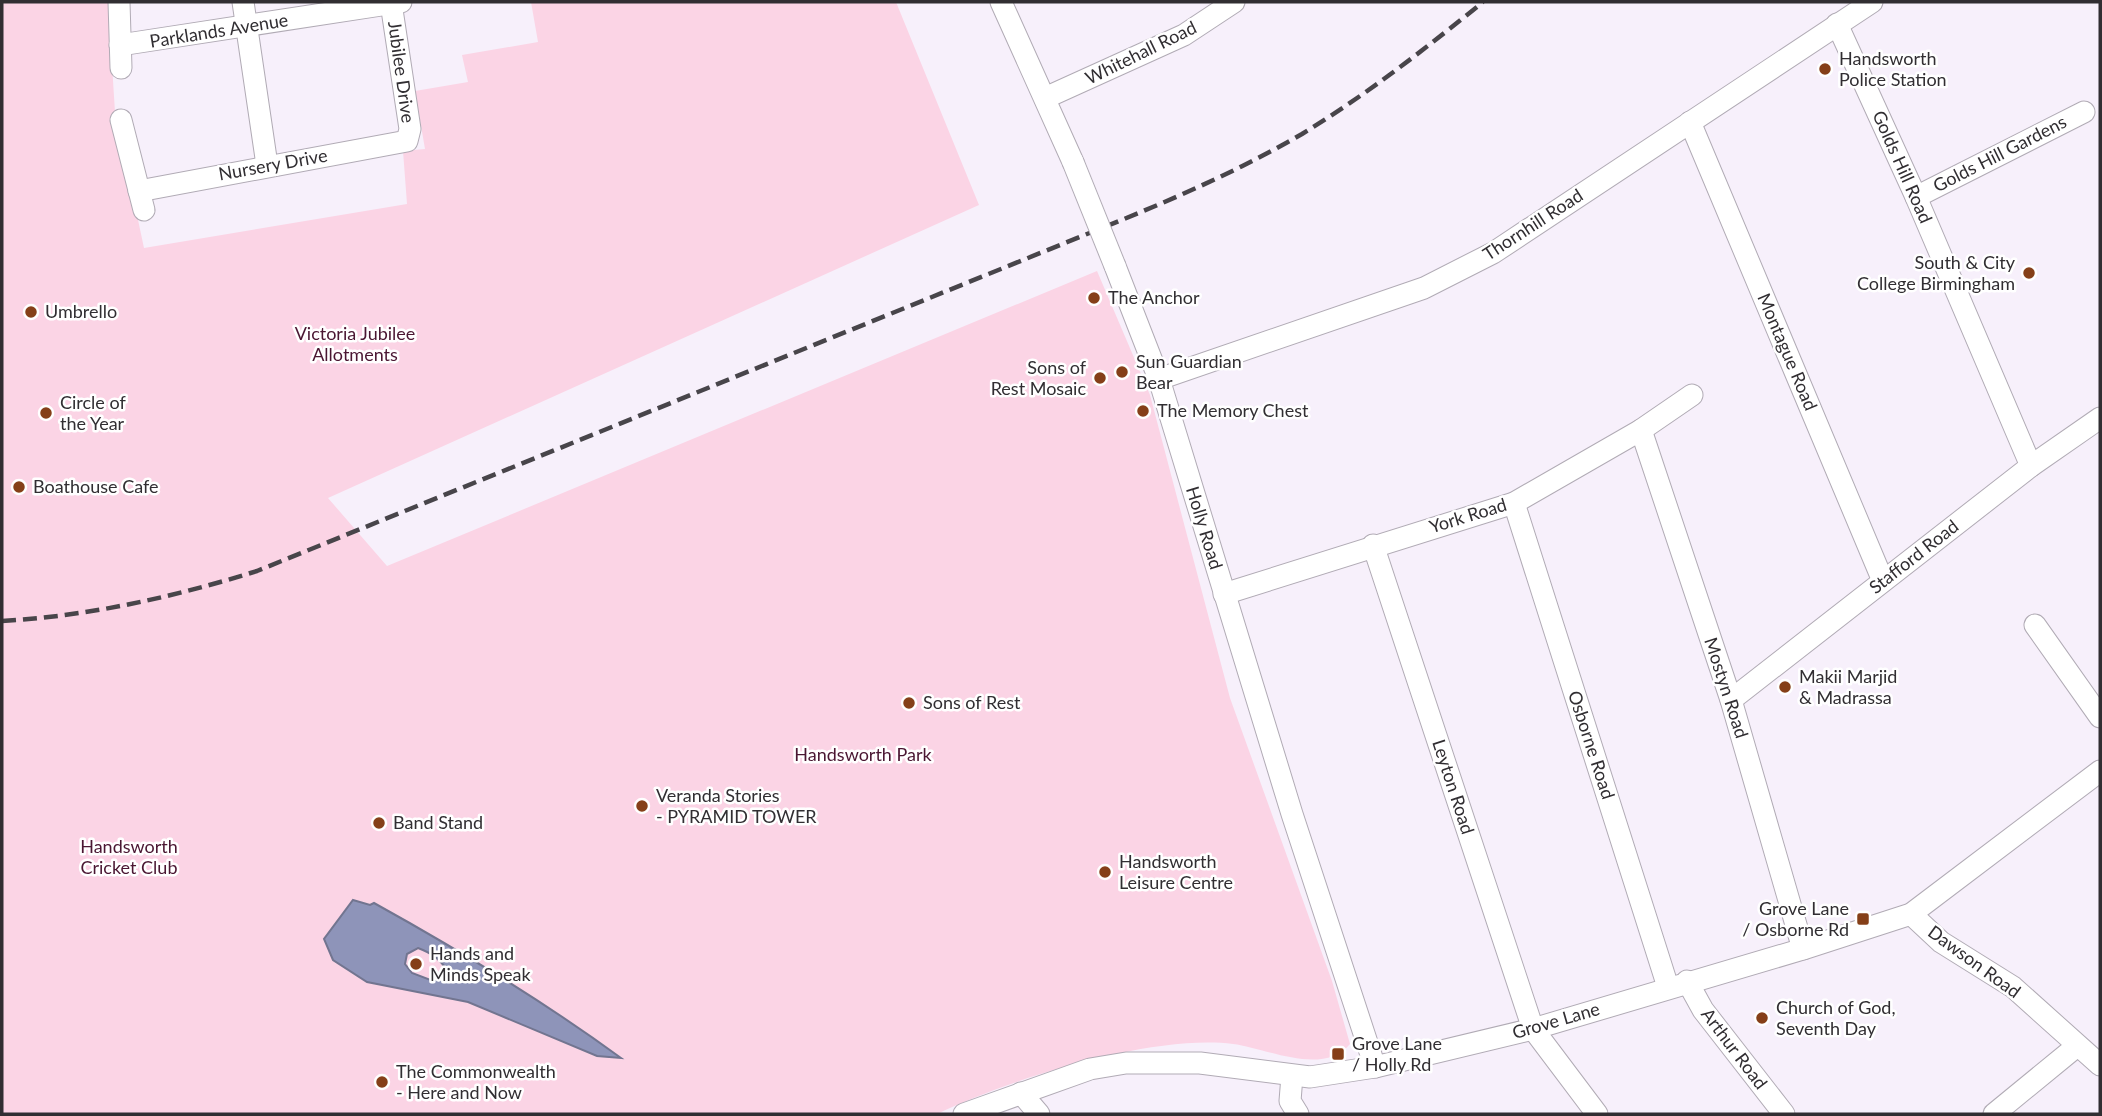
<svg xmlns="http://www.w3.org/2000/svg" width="2102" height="1116" font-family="Lato,sans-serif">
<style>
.green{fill:#fbd4e5}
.water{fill:#8e94b9;stroke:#727590;stroke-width:2;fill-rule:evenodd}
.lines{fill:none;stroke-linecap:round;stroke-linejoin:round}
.minor-casing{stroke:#b1abb5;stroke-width:23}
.minor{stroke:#fff;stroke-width:21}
.rail{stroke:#48454a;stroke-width:4.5;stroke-dasharray:14 7;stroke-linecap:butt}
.minor-bridge-casing{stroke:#b1abb5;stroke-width:23;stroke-linecap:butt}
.minor-bridge{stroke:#fff;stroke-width:21}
.poi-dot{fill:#853f18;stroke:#fff;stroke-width:2.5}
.labels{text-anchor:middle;stroke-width:5;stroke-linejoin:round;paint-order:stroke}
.street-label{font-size:18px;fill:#312e32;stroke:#fff}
.poi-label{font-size:18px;fill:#312e32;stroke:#fff;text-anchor:start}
.park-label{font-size:18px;fill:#4a1632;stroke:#fff}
</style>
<rect width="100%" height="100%" fill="#f7f0fb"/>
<!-- green -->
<path class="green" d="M2,2h106l7,110 29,136 263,-44 -4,-53 22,-2 -10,-58 53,-9 -6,-27 76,-13 -7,-40h365l83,203 -651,293 59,68 710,-295 53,124 80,303 102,283 18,63c-27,33 -84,4 -117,0 -81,-10 -223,35 -296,70h-935z"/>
<!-- water -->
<path class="water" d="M353,900l17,5 4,-2c85,47 169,98 247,155l-24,-2 -129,-54 -101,-20 -34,-22 -9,-21zM418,948c13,5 21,10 29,22l-1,6 -13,5 -21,-8 -7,-9 2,-10z"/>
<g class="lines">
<!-- minor casing -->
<g class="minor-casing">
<g id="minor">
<path d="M119,2l2,66"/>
<path d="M243,2l24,163"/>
<path d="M1001,2l72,160"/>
<path d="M1837,24l79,173 115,269"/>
<path d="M120,45l281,-43"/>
<path d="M1045,98l139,-63 50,-33"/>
<path d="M121,120l23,90"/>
<path d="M1690,122l193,459"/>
<path d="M139,191l268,-50 3,-12 -19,-126"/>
<path d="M1916,197l168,-85"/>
<path d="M1115,266l44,113 133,435 83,253"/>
<path d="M1159,379l265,-91 69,-35 379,-251"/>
<path d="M1641,430l90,270 72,249"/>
<path d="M1514,503l154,484"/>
<path d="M1373,545l160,484 64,85"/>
<path d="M1224,594l290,-91 127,-73 51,-35"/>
<path d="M2035,625l65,92"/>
<path d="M1731,700l300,-234 69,-48"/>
<path d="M1911,914l30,28 72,45 87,78"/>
<path d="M1687,981l16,29 81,104"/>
<path d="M1292,1076l-2,25 8,13"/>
<path d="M1021,1093l18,21"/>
<path d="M964,1114l126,-45 36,-6h74l110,14 65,-10 158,-38 270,-80 108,-35 189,-143"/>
<path d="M1994,1114l83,-68"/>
</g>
</g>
<!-- minor -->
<use href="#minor" class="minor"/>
<!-- rail -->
<path class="rail" d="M2,621c87,-5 172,-24 255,-50l867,-352c61,-25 121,-52 178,-85 64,-39 123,-85 181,-132"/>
<!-- minor-bridge casing -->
<g class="minor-bridge-casing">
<path id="minor-bridge" d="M1073,162l42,104"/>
</g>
<!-- minor-bridge -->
<use href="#minor-bridge" class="minor-bridge"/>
</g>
<!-- markers -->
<g class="poi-dot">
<circle cx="1825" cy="69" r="7"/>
<circle cx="2029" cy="273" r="7"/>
<circle cx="1094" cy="298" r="7"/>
<circle cx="31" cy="312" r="7"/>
<circle cx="1122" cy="372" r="7"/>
<circle cx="1100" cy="378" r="7"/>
<circle cx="1143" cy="411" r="7"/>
<circle cx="46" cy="413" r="7"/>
<circle cx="19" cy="487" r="7"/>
<circle cx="1785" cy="687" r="7"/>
<circle cx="909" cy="703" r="7"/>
<circle cx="642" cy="806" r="7"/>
<circle cx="379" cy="823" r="7"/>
<circle cx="1105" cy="872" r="7"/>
<rect x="1856" y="912" width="14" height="14" rx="3.5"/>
<circle cx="416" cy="964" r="7"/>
<circle cx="1762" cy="1018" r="7"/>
<rect x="1331" y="1047" width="14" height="14" rx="3.5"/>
<circle cx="382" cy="1082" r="7"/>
</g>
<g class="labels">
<!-- street labels -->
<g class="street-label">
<text transform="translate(219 31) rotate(-9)" y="6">Parklands Avenue</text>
<text transform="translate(1141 53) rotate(-26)" y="6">Whitehall Road</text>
<text transform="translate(401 72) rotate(82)" y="6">Jubilee Drive</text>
<text transform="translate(2000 154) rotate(-27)" y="6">Golds Hill Gardens</text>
<text transform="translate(273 165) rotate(-10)" y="6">Nursery Drive</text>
<text transform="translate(1902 167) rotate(66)" y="6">Golds Hill Road</text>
<text transform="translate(1533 225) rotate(-33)" y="6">Thornhill Road</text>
<text transform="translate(1787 352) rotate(67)" y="6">Montague Road</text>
<text transform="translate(1468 516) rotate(-17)" y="6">York Road</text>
<text transform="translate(1204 528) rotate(73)" y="6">Holly Road</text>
<text transform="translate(1914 557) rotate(-38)" y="6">Stafford Road</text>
<text transform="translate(1726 688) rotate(72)" y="6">Mostyn Road</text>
<text transform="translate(1591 745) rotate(72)" y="6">Osborne Road</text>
<text transform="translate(1453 787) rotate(72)" y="6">Leyton Road</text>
<text transform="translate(1974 962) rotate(36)" y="6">Dawson Road</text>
<text transform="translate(1556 1021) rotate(-16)" y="6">Grove Lane</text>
<text transform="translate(1734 1049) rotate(53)" y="6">Arthur Road</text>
</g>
<!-- poi labels -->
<g class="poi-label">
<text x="1839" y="65">Handsworth<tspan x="1839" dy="21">Police Station</tspan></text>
<text x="2015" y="269" text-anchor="end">South &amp; City<tspan x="2015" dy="21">College Birmingham</tspan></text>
<text x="1108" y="304">The Anchor</text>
<text x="45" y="318">Umbrello</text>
<text x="1136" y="368">Sun Guardian<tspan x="1136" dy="21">Bear</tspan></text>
<text x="1086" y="374" text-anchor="end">Sons of<tspan x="1086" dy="21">Rest Mosaic</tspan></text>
<text x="60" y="409">Circle of<tspan x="60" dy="21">the Year</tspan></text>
<text x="1157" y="417">The Memory Chest</text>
<text x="33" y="493">Boathouse Cafe</text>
<text x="1799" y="683">Makii Marjid<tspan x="1799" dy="21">&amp; Madrassa</tspan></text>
<text x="923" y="709">Sons of Rest</text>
<text x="656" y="802">Veranda Stories<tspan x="656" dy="21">- PYRAMID TOWER</tspan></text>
<text x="393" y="829">Band Stand</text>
<text x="1119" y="868">Handsworth<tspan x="1119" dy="21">Leisure Centre</tspan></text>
<text x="1849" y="915" text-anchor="end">Grove Lane<tspan x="1849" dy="21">/ Osborne Rd</tspan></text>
<text x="430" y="960">Hands and<tspan x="430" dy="21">Minds Speak</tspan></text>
<text x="1776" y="1014">Church of God,<tspan x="1776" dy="21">Seventh Day</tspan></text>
<text x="1352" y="1050">Grove Lane<tspan x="1352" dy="21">/ Holly Rd</tspan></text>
<text x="396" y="1078">The Commonwealth<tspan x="396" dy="21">- Here and Now</tspan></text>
</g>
<!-- park labels -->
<g class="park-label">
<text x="355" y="340">Victoria Jubilee<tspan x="355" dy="21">Allotments</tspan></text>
<text x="863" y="761">Handsworth Park</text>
<text x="129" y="853">Handsworth<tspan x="129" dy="21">Cricket Club</tspan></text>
</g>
</g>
<!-- border -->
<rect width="2102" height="1116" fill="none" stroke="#312e32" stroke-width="7"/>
</svg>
